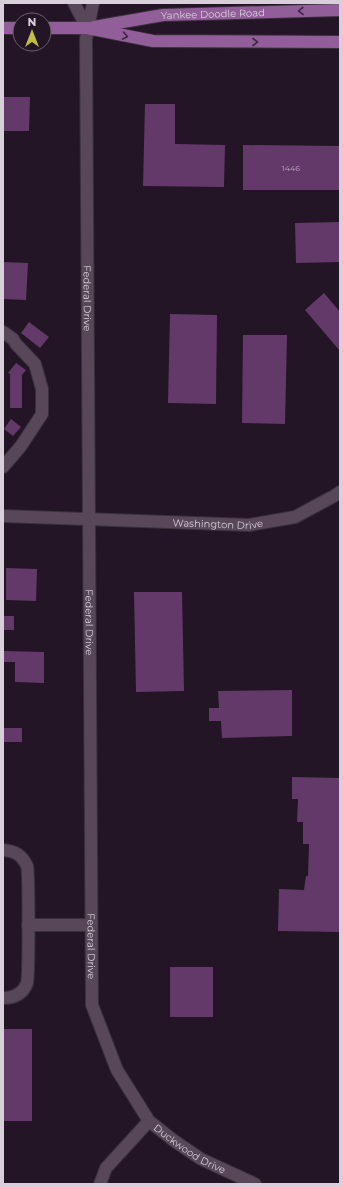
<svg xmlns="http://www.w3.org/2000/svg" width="343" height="1187" font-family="Montserrat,sans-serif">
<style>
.building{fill:#63396a}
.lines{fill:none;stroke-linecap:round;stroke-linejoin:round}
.minor-casing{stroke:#39303b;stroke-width:14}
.major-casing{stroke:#39303b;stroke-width:14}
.minor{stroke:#574759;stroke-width:12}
.major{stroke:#915e99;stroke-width:12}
.oneway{stroke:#3e2742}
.labels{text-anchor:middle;stroke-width:3;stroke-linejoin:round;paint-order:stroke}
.number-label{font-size:8px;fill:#bbaabe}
.street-label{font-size:10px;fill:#d8cfda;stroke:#231525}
</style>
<rect width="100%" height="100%" fill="#231525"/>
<!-- building -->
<g class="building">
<path d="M3,97h27l-1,34h-26z"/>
<path d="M145,104h30v40l50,1 -1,42 -81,-1z"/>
<path d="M243,145l97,1v44h-97z"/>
<path d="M340,222v40l-44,1 -1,-40z"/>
<path d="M3,262l25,1 -2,37 -23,-1z"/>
<path d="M324,293l16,19v39l-35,-41z"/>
<path d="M170,314l47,1 -1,89 -48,-1z"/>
<path d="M29,322l20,15 -9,11 -19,-15z"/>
<path d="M243,335h44l-2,89 -43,-1z"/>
<path d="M16,363l10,7 -4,5v33h-12v-34l-2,-1z"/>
<path d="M11,419l10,8 -8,9 -9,-7z"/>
<path d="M6,568l31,1 -1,32 -30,-1z"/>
<path d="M134,592h48l2,99 -48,1z"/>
<rect x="3" y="616" width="11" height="14"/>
<path d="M3,651l41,1v31l-29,-1v-20h-12z"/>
<path d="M292,690v46l-70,2 -1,-17h-12v-13h10l-1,-17z"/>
<rect x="3" y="728" width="19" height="14"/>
<path d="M292,777l48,1v154l-62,-1 1,-42 25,1 2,-14h2l1,-32h-6v-22h-6l1,-23h-6z"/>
<rect x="170" y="967" width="43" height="50"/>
<rect x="3" y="1029" width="29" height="92"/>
</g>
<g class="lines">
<!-- minor casing -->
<g class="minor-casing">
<g id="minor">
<path d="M74,3l13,25"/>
<path id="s1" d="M93,3l-7,36 6,966 25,65 32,51 24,19 28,19 54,25"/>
<path d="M3,332l10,7 3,5 19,20 7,25v25l-21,32 -18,21"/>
<path id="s2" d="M3,516l246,9 46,-8 39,-21 6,-4"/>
<path d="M3,850c12,1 19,5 24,16 2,6 2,110 0,117 -4,11 -13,15 -24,15"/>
<path d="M28,925h63"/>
<path d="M100,1184l6,-16 43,-47"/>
</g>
</g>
<!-- major casing -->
<g class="major-casing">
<g id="major">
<path id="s3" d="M94,27l69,-12 177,-5"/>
<path d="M3,28h17"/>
<path d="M44,28h43l66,13 187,1"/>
</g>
</g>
<!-- minor -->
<use href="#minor" class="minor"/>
<!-- major -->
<use href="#major" class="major"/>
</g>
<!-- one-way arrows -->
<defs><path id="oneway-chevron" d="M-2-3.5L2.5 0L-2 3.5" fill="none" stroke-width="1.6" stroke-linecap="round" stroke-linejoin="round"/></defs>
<g class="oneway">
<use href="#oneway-chevron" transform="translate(301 11) rotate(178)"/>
<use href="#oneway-chevron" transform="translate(125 36) rotate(10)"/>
<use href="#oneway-chevron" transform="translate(255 42)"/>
</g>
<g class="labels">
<!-- number labels -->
<g class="number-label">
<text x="291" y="171">1446</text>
</g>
<!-- street labels -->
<g class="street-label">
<text dy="4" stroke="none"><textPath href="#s3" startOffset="120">Yankee Doodle Road</textPath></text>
<text dy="4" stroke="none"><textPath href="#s1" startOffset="296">Federal Drive</textPath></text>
<text dy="4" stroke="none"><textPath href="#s2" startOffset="215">Washington Drive</textPath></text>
<text dy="4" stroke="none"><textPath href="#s1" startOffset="620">Federal Drive</textPath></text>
<text dy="4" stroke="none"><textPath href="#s1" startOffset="944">Federal Drive</textPath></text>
<text dy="4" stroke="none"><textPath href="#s1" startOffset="1182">Duckwood Drive</textPath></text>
</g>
</g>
<!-- border -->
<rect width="343" height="1187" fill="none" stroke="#d8cfda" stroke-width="8"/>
<!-- north arrow -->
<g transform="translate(32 32)"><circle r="19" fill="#231525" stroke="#6b5f6d"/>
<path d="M0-3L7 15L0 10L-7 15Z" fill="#bebe42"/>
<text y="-6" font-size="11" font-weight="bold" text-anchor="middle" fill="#d8cfda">N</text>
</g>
</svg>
